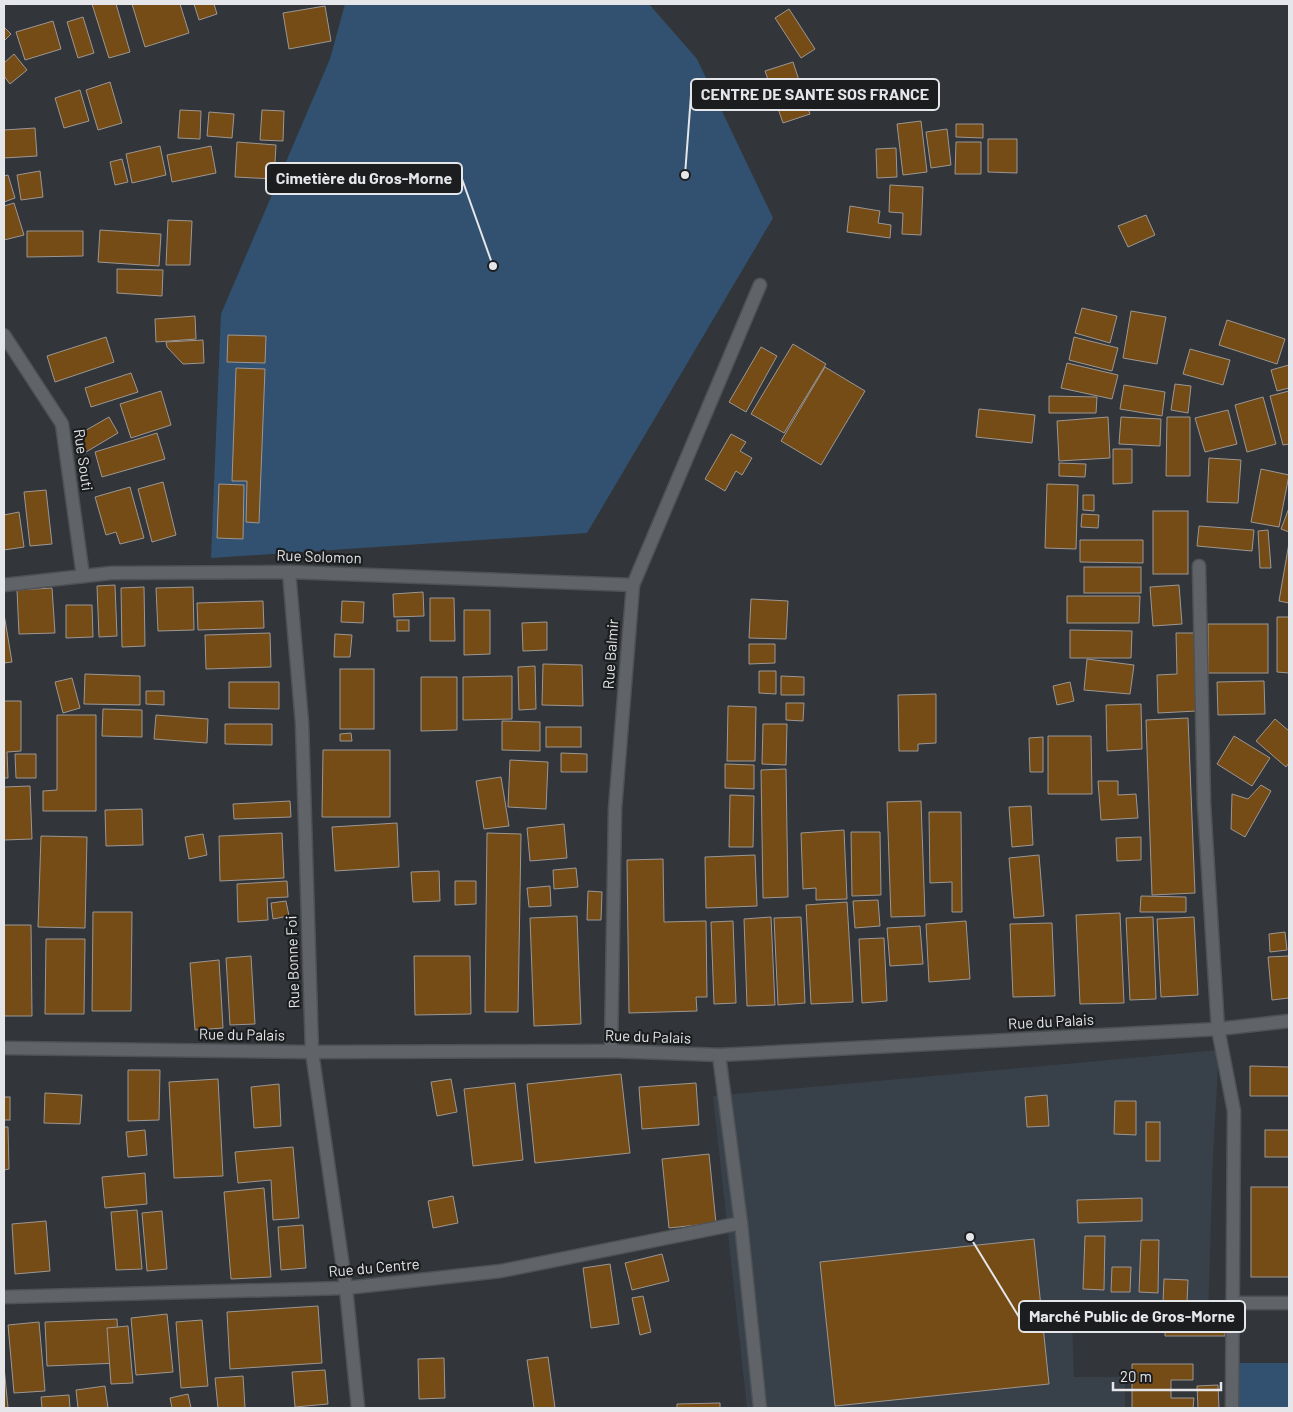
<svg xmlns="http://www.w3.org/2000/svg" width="1293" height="1412" font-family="Barlow,sans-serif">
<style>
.built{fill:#384049}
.green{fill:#325170}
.building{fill:#754b16;stroke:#9c9793}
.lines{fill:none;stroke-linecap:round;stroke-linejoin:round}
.minor-casing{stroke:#4f5255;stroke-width:15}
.minor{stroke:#606469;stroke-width:12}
.labels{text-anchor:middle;stroke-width:4.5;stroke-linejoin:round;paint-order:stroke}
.street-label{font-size:15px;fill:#e4e6e9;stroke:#1c1d1f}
.leader{fill:none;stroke:#e4e6e9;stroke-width:2}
.callout-dot{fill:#e4e6e9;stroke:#1c1d1f;stroke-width:2}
.callout{fill:#1c1d1f;stroke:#e4e6e9;stroke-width:2}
.callout-label{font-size:16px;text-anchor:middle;font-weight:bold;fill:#e4e6e9}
</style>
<rect width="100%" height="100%" fill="#32363a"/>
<!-- built -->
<path class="built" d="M1219,1050l-6,106 -5,162 -136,1 2,58h51v31h-378l-34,-312z"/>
<!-- green -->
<g class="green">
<path d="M345,4h304l48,55 76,159 -186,315 -376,25 10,-244 109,-255z"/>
<path d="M1228,1363h61v45h-62z"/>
</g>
<!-- building -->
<g class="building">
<path d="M92,4h24l14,48 -21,6z"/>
<path d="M132,4h48l9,29 -44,14z"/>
<path d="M194,4h20l3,10 -18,6z"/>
<path d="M325,6l6,35 -42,8 -6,-36z"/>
<path d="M789,9l26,40 -14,9 -26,-40z"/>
<path d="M83,17l11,36 -16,5 -11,-36z"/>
<path d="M53,21l8,28 -36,11 -9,-28z"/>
<path d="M4,27l7,7 -7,7z"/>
<path d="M14,54l13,16 -17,14 -6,-8v-13z"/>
<path d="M793,62l17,52 -27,9 -18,-52z"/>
<path d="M110,82l12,41 -24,7 -12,-40z"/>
<path d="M80,90l9,31 -25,7 -9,-30z"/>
<path d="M180,110l21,1 -1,28 -22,-1z"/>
<path d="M262,110l22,1 -1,30 -23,-1z"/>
<path d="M209,112l25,2 -2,24 -25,-2z"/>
<path d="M921,121l6,51 -24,3 -6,-51z"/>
<path d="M956,124h27v14l-27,-1z"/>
<path d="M35,128l2,28 -33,2v-28z"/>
<path d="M947,129l4,36 -20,3 -5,-36z"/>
<path d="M988,139h29v34l-29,-1z"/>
<path d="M237,142l39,3 -2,34 -39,-2z"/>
<path d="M956,142h25v32h-26z"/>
<path d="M160,146l6,29 -34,8 -6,-29z"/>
<path d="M211,146l5,27 -44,9 -5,-27z"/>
<path d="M896,148l1,29 -20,1 -1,-29z"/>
<path d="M122,159l6,23 -13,3 -5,-23z"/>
<path d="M40,171l3,26 -22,3 -4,-25z"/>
<path d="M8,175l7,23 -11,4v-26z"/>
<path d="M890,185l33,2 -2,48 -19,-1 1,-21 -14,-1z"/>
<path d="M14,203l10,32 -20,5v-34z"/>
<path d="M850,206l30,5 -2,12 13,2 -1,13 -43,-6z"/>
<path d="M1146,215l9,20 -27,12 -10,-21z"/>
<path d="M168,220l24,1 -2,44h-24z"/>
<path d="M100,230l61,4 -2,32 -61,-4z"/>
<path d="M27,231h56v25l-56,1z"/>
<path d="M117,269l46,1 -1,26 -45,-3z"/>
<path d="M1082,308l35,8 -7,27 -35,-10z"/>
<path d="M1131,311l35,6 -9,47 -34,-6z"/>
<path d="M195,316l1,23 -40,3 -1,-23z"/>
<path d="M1227,320l58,19 -8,25 -58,-19z"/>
<path d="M228,335l38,1 -1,27 -38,-1z"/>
<path d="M106,337l8,25 -59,20 -8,-26z"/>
<path d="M1074,337l44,11 -6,23 -43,-11z"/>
<path d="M203,340l1,23 -21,1 -16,-17 -1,-5z"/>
<path d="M793,344l33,20 -42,69 -33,-19z"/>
<path d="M761,347l16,9 -31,56 -17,-10z"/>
<path d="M1190,349l40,11 -7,25 -40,-11z"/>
<path d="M1067,363l51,12 -6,24 -51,-11z"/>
<path d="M1289,365v23l-12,3 -6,-21z"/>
<path d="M825,367l40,24 -44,74 -40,-24z"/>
<path d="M236,368l29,1 -6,154 -13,-1 1,-41h-15z"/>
<path d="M131,373l7,19 -47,15 -6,-19z"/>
<path d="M1175,384l16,2 -3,27 -17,-3z"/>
<path d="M1124,385l41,7 -3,24 -42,-7z"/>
<path d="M161,391l10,34 -40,13 -11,-34z"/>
<path d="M1289,391v53l-6,1 -13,-49z"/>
<path d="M1049,396l48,1 -1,16h-47z"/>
<path d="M1263,397l13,47 -29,8 -12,-47z"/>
<path d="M979,409l56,6 -3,28 -56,-6z"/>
<path d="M1228,410l9,34 -32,8 -10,-34z"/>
<path d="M109,417l9,16 -32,19 -10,-16z"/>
<path d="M1108,417l2,41 -51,3 -2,-40z"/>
<path d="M1121,417l40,2 -1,27 -41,-2z"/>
<path d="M1167,417h23v59h-24z"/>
<path d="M157,433l8,26 -63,18 -7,-25z"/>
<path d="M731,434l15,8 -6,9 12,7 -10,17 -6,-4 -11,20 -20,-12z"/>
<path d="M1113,449h19v34l-19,1z"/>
<path d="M1209,458l32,2 -3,43 -31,-1z"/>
<path d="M1059,463l27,1 -1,13 -26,-1z"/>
<path d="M1261,469l28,6 -10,52 -28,-5z"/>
<path d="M163,482l13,53 -24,7 -14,-53z"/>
<path d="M219,484l25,1 -1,54 -26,-1z"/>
<path d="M1047,484l31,1 -2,64 -31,-1z"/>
<path d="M130,487l14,51 -24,6 -4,-12 -10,3 -11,-38z"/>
<path d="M46,490l6,54 -22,2 -6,-54z"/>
<path d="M1083,495h11v16l-11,-1z"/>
<path d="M1289,508v24l-8,-3z"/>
<rect x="1153" y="511" width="35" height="63"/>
<path d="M19,512l5,35 -20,3v-35z"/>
<path d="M1082,514l17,1 -1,13 -17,-1z"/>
<path d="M1199,526l55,4 -2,21 -55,-5z"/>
<path d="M1268,530l3,38h-11l-2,-37z"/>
<path d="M1080,540h63v23l-63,-1z"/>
<path d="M1289,543v60l-10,-2z"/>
<rect x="1084" y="567" width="57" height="26"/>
<path d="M115,585l2,51 -18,1 -2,-51z"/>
<path d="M1179,585l3,39 -29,2 -3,-39z"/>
<path d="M144,587l1,59 -23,1 -1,-59z"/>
<path d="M193,587l1,43 -36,1 -2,-43z"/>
<path d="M52,588l3,45 -36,1 -2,-44z"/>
<path d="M423,592l1,24 -30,1 -1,-23z"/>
<path d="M1067,596h73l-1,27h-72z"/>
<path d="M430,598h24l1,43h-25z"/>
<path d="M751,599l37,2 -2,38 -37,-1z"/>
<path d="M263,601l1,27 -66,2 -1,-27z"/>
<path d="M342,601l22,1 -1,21 -22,-1z"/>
<path d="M66,605h26l1,32 -27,1z"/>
<path d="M464,610h26v44l-26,1z"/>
<path d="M4,614l8,48 -8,1z"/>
<path d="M1277,617h12v56l-12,-1z"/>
<rect x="397" y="620" width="12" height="11"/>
<path d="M547,622v28l-24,1 -1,-28z"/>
<rect x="1208" y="624" width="60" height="49"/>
<path d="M1070,630l62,1 -1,27h-61z"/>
<path d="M270,633l1,34 -65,2 -1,-34z"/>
<path d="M1176,633h19l2,78 -39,2 -1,-38 20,-1z"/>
<path d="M335,634l17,1 -2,22h-16z"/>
<path d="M749,644h26v19l-26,1z"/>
<path d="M1087,659l47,6 -4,29 -46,-4z"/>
<path d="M543,664l39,1 1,41 -41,-1z"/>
<path d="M535,666l1,43 -17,1 -1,-43z"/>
<rect x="340" y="669" width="34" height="60"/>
<path d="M759,671h17v23l-17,-1z"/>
<path d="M85,674l55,2v29l-56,-1z"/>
<path d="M512,676v43l-49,1v-43z"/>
<path d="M781,676l23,1v18h-23z"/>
<path d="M421,677h36v53l-36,1z"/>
<path d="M72,678l8,30 -17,5 -8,-31z"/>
<path d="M1264,681l1,33 -47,1 -1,-33z"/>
<path d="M229,682h50v27l-50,-1z"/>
<path d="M1070,682l4,19 -17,4 -4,-19z"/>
<path d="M146,691h18v14l-18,-1z"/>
<path d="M936,694v49l-18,1v7h-19l-1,-56z"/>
<path d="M4,701h17v50l-14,1 1,26h-4z"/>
<path d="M786,703h18l-1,18 -17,-1z"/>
<path d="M1141,704l1,45 -35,2 -1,-46z"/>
<path d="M728,706l28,1 -1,54h-28z"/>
<path d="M103,709l39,1v27l-40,-1z"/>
<path d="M57,715h39v96h-53v-20l14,-1z"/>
<path d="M156,715l52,4 -1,24 -53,-4z"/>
<path d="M1188,718l7,175 -43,2 -6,-175z"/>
<path d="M1275,719l14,12v32l-3,4 -30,-26z"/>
<path d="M502,721l38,1v29l-38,-1z"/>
<path d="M225,724h47v21l-47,-1z"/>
<path d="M763,724h24l-1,41 -24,-1z"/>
<rect x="546" y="727" width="35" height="20"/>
<path d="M351,733l1,8h-12v-7z"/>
<path d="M1048,736h43l1,58h-44z"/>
<path d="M1234,736l36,22 -18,28 -35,-22z"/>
<path d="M1043,737v35h-13l-1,-34z"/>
<path d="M323,750h67v67h-68z"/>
<path d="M561,753l26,1v18h-26z"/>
<path d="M15,754h21v24h-20z"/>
<path d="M510,760l38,2 -2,47 -38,-2z"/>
<path d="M725,764l29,1v24l-29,-1z"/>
<path d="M786,769l2,128 -25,1 -2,-128z"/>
<path d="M501,777l8,49 -25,3 -8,-48z"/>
<path d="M1098,781h20v14l18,-1 2,24 -37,2z"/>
<path d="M1261,785l10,6 -26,46 -14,-8 1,-35 16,5z"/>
<path d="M30,786l2,53 -28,1v-53z"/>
<path d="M730,795l24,1 -1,51h-24z"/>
<path d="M290,801l1,16 -57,2 -1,-15z"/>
<path d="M921,801l4,115 -34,1 -4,-115z"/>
<path d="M1031,806l2,39 -21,2 -3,-40z"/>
<path d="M142,809l1,36 -37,1 -1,-36z"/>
<path d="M929,812h32l1,100h-10v-30l-22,1z"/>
<path d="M397,823l2,44 -64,4 -3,-44z"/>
<path d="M564,824l3,34 -37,3 -3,-33z"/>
<path d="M844,830l3,69 -31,1v-12l-13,1 -2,-56z"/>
<path d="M851,832h29l1,63 -29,1z"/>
<path d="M282,833l2,45 -64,3 -1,-45z"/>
<path d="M487,833l34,1 -3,178h-33z"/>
<path d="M203,834l4,21 -18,4 -4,-22z"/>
<path d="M41,836l46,1 -2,91 -47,-1z"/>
<path d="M1141,837v23l-24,1 -1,-23z"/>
<path d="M755,855l2,51 -51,2 -1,-51z"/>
<path d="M1039,855l5,61 -30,2 -5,-60z"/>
<path d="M663,859l1,63 42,-1 1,76h-11l1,14 -68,2 -2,-153z"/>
<path d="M576,868l2,19 -24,2 -1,-19z"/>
<path d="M439,871l1,30 -27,1 -2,-30z"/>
<path d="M287,881l1,16 -21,1 1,22 -30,2 -1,-38z"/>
<path d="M455,881h21v23l-21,1z"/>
<path d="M550,886l1,20 -22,1 -2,-19z"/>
<path d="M588,891l14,1 -1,28h-14z"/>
<path d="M1141,896l45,1v15h-46z"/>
<path d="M878,900l2,26 -25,2 -2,-27z"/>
<path d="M286,901l3,15 -16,3 -2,-16z"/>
<path d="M847,902l6,100 -42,2 -5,-99z"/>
<path d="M93,912h39l-1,99h-39z"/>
<path d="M1120,913l4,90 -44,1 -4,-89z"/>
<path d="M577,916l4,108 -47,2 -4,-108z"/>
<path d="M771,917l4,88 -28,1 -3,-87z"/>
<path d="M801,917l4,86 -27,2 -4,-87z"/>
<path d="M1153,917l3,82 -26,1 -4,-82z"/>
<path d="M1194,917l4,78 -37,2 -4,-78z"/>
<path d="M733,921l3,82 -22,1 -3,-82z"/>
<path d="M966,921l4,58 -41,3 -3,-58z"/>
<path d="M1052,923l3,73 -42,1 -3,-73z"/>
<path d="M4,925h27l1,91h-28z"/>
<path d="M920,926l3,38 -33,2 -3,-38z"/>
<path d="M1285,932l2,18 -17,2 -1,-18z"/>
<path d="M884,938l3,63 -25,2 -3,-64z"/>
<path d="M46,939h39l-1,75h-39z"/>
<path d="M251,956l4,68 -25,1 -4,-67z"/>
<path d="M414,956h56l1,58 -56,1z"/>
<path d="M1289,956v42l-17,2 -4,-43z"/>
<path d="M219,960l4,68 -28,2 -5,-67z"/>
<path d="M1250,1066l39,1v29h-39z"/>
<path d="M128,1070h32l-1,50 -31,1z"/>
<path d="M621,1074l9,79 -95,10 -8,-79z"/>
<path d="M218,1079l5,97 -49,2 -5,-96z"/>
<path d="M451,1079l6,33 -20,4 -6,-34z"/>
<path d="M515,1083l8,77 -50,6 -9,-77z"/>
<path d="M696,1083l3,42 -57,4 -3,-42z"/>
<path d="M279,1084l2,42 -27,2 -3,-41z"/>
<path d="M45,1093l37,2 -2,29 -36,-1z"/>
<path d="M1047,1095l2,31 -22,1 -2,-30z"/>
<rect x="4" y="1097" width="6" height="23"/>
<path d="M1115,1101h21v34l-22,-1z"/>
<rect x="1146" y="1122" width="14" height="39"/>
<path d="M4,1127h4l1,42 -5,1z"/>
<path d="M145,1130l2,25 -19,2 -2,-25z"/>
<rect x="1265" y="1130" width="24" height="27"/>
<path d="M293,1147l6,71 -26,2 -2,-40 -33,3 -3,-31z"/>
<path d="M709,1154l7,69 -47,5 -7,-69z"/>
<path d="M145,1173l2,31 -42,4 -3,-31z"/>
<rect x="1251" y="1187" width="38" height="90"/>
<path d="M264,1188l7,89 -40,2 -7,-87z"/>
<path d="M453,1196l5,27 -25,5 -5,-27z"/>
<path d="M1142,1198v23l-64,2 -1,-23z"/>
<path d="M137,1210l5,59 -26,1 -5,-58z"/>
<path d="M162,1211l5,58 -20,2 -5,-58z"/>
<path d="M46,1221l4,50 -35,3 -3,-50z"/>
<path d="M303,1225l3,43 -25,2 -3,-43z"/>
<path d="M1085,1236h20l-1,54 -21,-1z"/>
<path d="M1034,1239l15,145 -214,22 -15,-144z"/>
<path d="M1141,1240h18l-1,53 -19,-1z"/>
<path d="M662,1254l7,27 -37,9 -7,-27z"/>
<path d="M610,1264l9,60 -28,4 -8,-60z"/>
<path d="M1112,1267h19l-1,25h-19z"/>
<path d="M1164,1279l24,1 -1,23 -24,-1z"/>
<path d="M643,1296l8,36 -11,3 -8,-37z"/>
<path d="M318,1306l4,57 -92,6 -3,-57z"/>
<path d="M167,1314l6,58 -37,3 -5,-57z"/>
<path d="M117,1319l2,44 -72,3 -2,-44z"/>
<path d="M202,1320l6,66 -27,2 -5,-66z"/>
<path d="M1165,1320l60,1v15h-60z"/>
<path d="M39,1322l6,69 -31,2 -6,-68z"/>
<path d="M128,1326l5,57 -22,1 -4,-56z"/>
<path d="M548,1357l7,51h-21l-7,-48z"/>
<path d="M444,1358l1,40 -26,1 -1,-40z"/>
<path d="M1132,1364h61v16h-22v18h23l-1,10h-61z"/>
<path d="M4,1367l4,41h-4z"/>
<path d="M325,1370l3,34 -33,3 -3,-35z"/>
<path d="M243,1376l2,32h-27l-3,-30z"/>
<path d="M1218,1385l1,23h-21l-1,-22z"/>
<path d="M105,1386l3,22h-30l-2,-18z"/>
<path d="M188,1394l3,14h-19l-2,-10z"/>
<path d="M69,1395l1,13h-28l-1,-11z"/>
<path d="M720,1403v5h-43v-4z"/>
</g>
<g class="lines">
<!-- minor casing -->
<g class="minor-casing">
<g id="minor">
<path d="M4,335l58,89 21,152"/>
<path d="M1199,566l5,238 14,225 16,82 -2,297"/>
<path d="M289,572l13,151 10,329 34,236 12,120"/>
<path d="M4,585l107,-12 178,-1 344,13"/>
<path d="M4,1048l308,4 299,-1 108,4 499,-26 71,-8"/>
<path d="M611,1051l4,-242 18,-224 127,-300"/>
<path d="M719,1055l22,168 19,185"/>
<path d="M4,1297l342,-9 155,-17 240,-48"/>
<path d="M1233,1303h56"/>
</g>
</g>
<!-- minor -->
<use href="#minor" class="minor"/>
</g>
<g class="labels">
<!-- street labels -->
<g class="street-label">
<text transform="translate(83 460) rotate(82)" y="5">Rue Souti</text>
<text transform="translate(319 557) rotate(2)" y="5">Rue Solomon</text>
<text transform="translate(611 654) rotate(-86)" y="5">Rue Balmir</text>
<text transform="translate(293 962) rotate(-92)" y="5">Rue Bonne Foi</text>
<text transform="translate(1051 1022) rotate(-3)" y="5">Rue du Palais</text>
<text transform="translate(242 1035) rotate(1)" y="5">Rue du Palais</text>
<text transform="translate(648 1037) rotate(2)" y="5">Rue du Palais</text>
<text transform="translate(374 1268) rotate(-5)" y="5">Rue du Centre</text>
</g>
</g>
<!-- callouts -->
<path class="leader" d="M685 175L691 95M493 266L462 179M970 1237L1019 1317"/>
<g class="callout-dot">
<circle cx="685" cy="175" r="5"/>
<circle cx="493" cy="266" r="5"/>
<circle cx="970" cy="1237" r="5"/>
</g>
<g class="callout">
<rect x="691" y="79" width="248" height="31" rx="5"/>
<rect x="266" y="163" width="196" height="31" rx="5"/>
<rect x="1019" y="1301" width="226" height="31" rx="5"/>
</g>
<g class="callout-label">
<text x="815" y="100">CENTRE DE SANTE SOS FRANCE</text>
<text x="364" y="184">Cimetière du Gros-Morne</text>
<text x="1132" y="1322">Marché Public de Gros-Morne</text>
</g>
<!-- border -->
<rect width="1293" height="1412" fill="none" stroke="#e4e6e9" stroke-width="10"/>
<!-- scale -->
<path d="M1113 1382v8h108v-8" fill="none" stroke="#e4e6e9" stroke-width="2.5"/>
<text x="1120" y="1382" font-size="15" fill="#e4e6e9" stroke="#1c1d1f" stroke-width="4" paint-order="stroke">20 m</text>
</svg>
